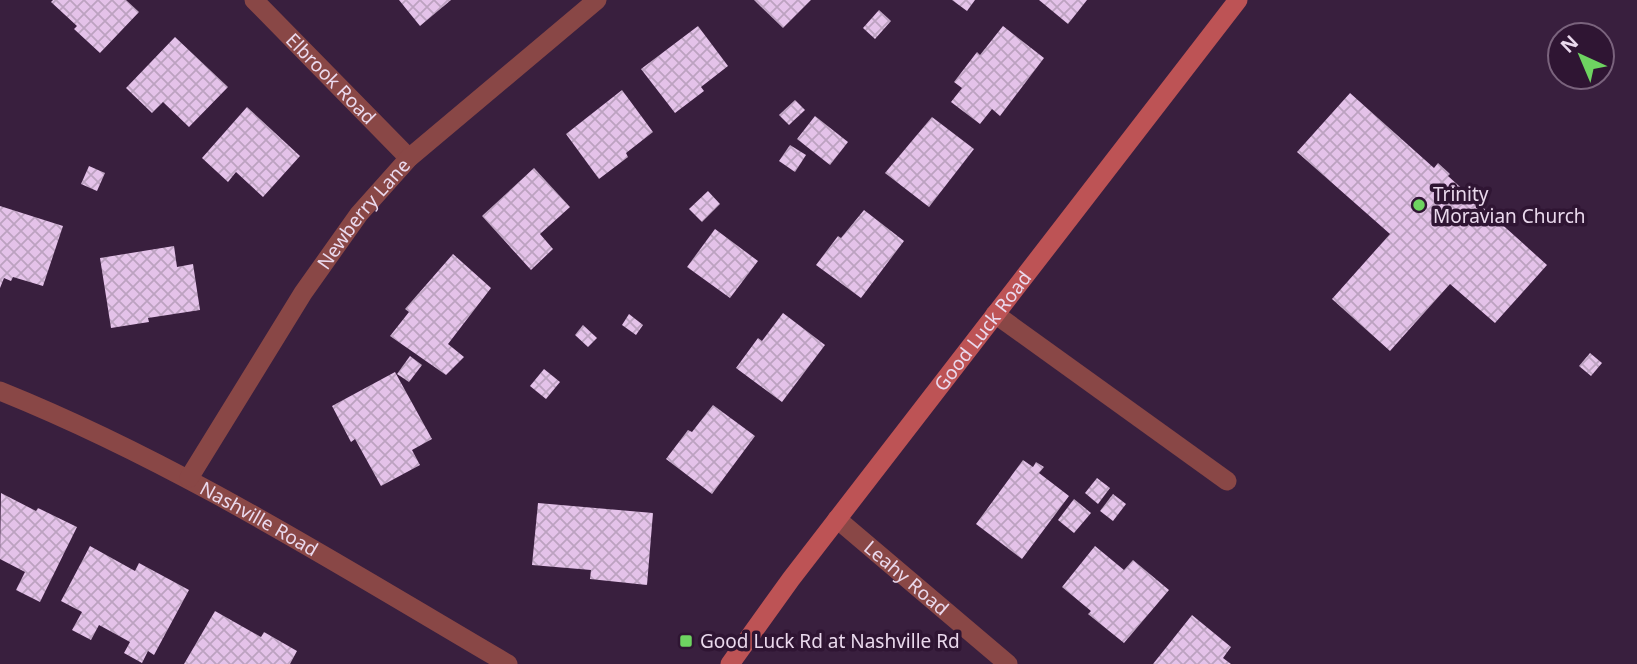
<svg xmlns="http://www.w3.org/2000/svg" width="1637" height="664" font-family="'Noto Sans',sans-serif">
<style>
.building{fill:url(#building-cross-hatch)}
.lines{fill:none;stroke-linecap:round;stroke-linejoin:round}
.service{stroke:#894746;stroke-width:19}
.minor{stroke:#894746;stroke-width:19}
.secondary{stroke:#bd5355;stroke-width:19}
.poi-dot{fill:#6ed361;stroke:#2f1533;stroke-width:2.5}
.labels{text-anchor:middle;stroke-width:7;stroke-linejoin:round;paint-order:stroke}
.street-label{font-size:19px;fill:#ead9ed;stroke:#2f1533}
.poi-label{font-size:19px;fill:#ead9ed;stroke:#2f1533;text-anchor:start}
</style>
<defs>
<pattern id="building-cross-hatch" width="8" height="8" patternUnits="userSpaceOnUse" patternTransform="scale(1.75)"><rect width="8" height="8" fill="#e4c2e9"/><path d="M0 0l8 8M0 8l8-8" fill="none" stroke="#bca2c0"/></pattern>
</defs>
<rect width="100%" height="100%" fill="#391f3e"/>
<!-- building -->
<g class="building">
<path d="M53,0h73l13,12 -39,41 -26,-24 3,-3 -26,-24z"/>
<path d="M399,0h52l-31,26z"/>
<path d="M754,0h57l-28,28z"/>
<path d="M952,0h23l-8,11z"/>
<path d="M1039,0h48l-19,24z"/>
<path d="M879,10l12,11 -16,18 -12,-11z"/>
<path d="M698,26l30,40 -27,21 3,4 -29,22 -34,-44z"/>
<path d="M1003,26l41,32 -44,58 -8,-7 -12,15 -29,-22 11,-14 -8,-6 23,-30 3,3z"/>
<path d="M175,37l53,50 -39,40 -26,-25 -11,11 -26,-25z"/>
<path d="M622,90l31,42 -27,21 2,4 -29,22 -33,-45z"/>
<path d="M1350,93l84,75 4,-5 12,11 -2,2 99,89 -52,58 -45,-39 -60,67 -58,-52 58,-65 -93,-82z"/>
<path d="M795,100l10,10 -16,15 -10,-10z"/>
<path d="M247,107l53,49 -37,41 -27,-25 -8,10 -26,-24z"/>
<path d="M815,116l33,26 -18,23 -33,-26z"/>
<path d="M932,117l42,32 -45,58 -44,-34z"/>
<path d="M790,145l16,10 -11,17 -16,-11z"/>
<path d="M89,166l16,7 -8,18 -16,-7z"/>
<path d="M534,168l36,39 -30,27 13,15 -22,21 -49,-54z"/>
<path d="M708,191l12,13 -18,18 -13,-13z"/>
<path d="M0,206l63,20 -20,60 -30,-9 -2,4 -7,-3 -4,10z"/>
<path d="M864,210l40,31 -43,57 -45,-33 22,-29 3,2z"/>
<path d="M715,229l43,32 -28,37 -43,-31z"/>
<path d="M174,246l3,21 16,-3 7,46 -52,8 1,4 -38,6 -11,-70z"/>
<path d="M453,254l38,34 -43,56 16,13 -18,18 -56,-39 19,-24 -4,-3z"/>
<path d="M783,313l42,32 -43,57 -46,-34 22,-30 4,3z"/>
<path d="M629,314l14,11 -7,10 -14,-10z"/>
<path d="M583,325l14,13 -9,9 -13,-12z"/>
<path d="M1590,353l12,10 -11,13 -12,-10z"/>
<path d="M410,356l12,9 -13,17 -12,-8z"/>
<path d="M544,369l16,13 -14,17 -16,-13z"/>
<path d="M395,372l37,67 -20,11 8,15 -39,21 -26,-47 -4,3 -19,-36z"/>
<path d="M713,405l42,31 -43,58 -46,-35 22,-29 4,2z"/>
<path d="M1023,460l10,7 3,-5 8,5 -5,6 30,23 -47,63 -46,-35z"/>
<path d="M1097,478l13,10 -12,16 -13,-11z"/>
<path d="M1,493l35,18 2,-3 39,19 -37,75 -24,-12 9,-18 -25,-13z"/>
<path d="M1113,494l13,10 -13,17 -13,-10z"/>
<path d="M1074,499l17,14 -17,20 -16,-13z"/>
<path d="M538,503l115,10 -6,72 -57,-6 1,-9 -59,-5z"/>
<path d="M90,546l45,25 4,-8 50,27 -35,65 -6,-4 -6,12 -18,-10 6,-11 -31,-17 -8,15 -19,-10 10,-18 -21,-11z"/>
<path d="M1095,546l29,24 9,-10 36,30 -45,53 -36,-29 3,-3 -29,-24z"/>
<path d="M215,611l46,26 3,-5 33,19 -7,13h-106z"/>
<path d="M1192,615l39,32 -8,11 8,6h-78z"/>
</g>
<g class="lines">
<!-- service -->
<path class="service" d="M995,314l232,167"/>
<!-- minor -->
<g class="minor">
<path id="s1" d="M254,0l155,158"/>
<path id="s2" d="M0,391c179,72 342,176 508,273"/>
<path id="s3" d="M189,478l114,-185 56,-79 50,-56 188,-158"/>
<path id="s4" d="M837,519l171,145"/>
</g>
<!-- secondary -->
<path class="secondary" id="s5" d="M730,664l61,-85 447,-579"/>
</g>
<!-- markers -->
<g class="poi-dot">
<circle cx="1419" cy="205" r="7"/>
<rect x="679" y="634" width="14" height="14" rx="3.5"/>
</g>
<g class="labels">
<!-- street labels -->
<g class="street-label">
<text dy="7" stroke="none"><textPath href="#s1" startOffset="110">Elbrook Road</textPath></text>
<text dy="7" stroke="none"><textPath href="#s3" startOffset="317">Newberry Lane</textPath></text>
<text dy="7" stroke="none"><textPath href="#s5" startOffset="418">Good Luck Road</textPath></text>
<text dy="7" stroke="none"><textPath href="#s2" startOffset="289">Nashville Road</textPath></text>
<text dy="7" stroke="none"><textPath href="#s4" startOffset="91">Leahy Road</textPath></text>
</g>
<!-- poi labels -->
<g class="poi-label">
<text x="1433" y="201">Trinity<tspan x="1433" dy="22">Moravian Church</tspan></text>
<text x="700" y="648">Good Luck Rd at Nashville Rd</text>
</g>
</g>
<!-- north arrow -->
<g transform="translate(1581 56) rotate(316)"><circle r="33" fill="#2f1533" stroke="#7a637d" stroke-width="2"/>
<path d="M0-5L12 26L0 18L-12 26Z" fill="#6ed361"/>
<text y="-10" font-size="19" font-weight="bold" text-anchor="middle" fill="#ead9ed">N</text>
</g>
</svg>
